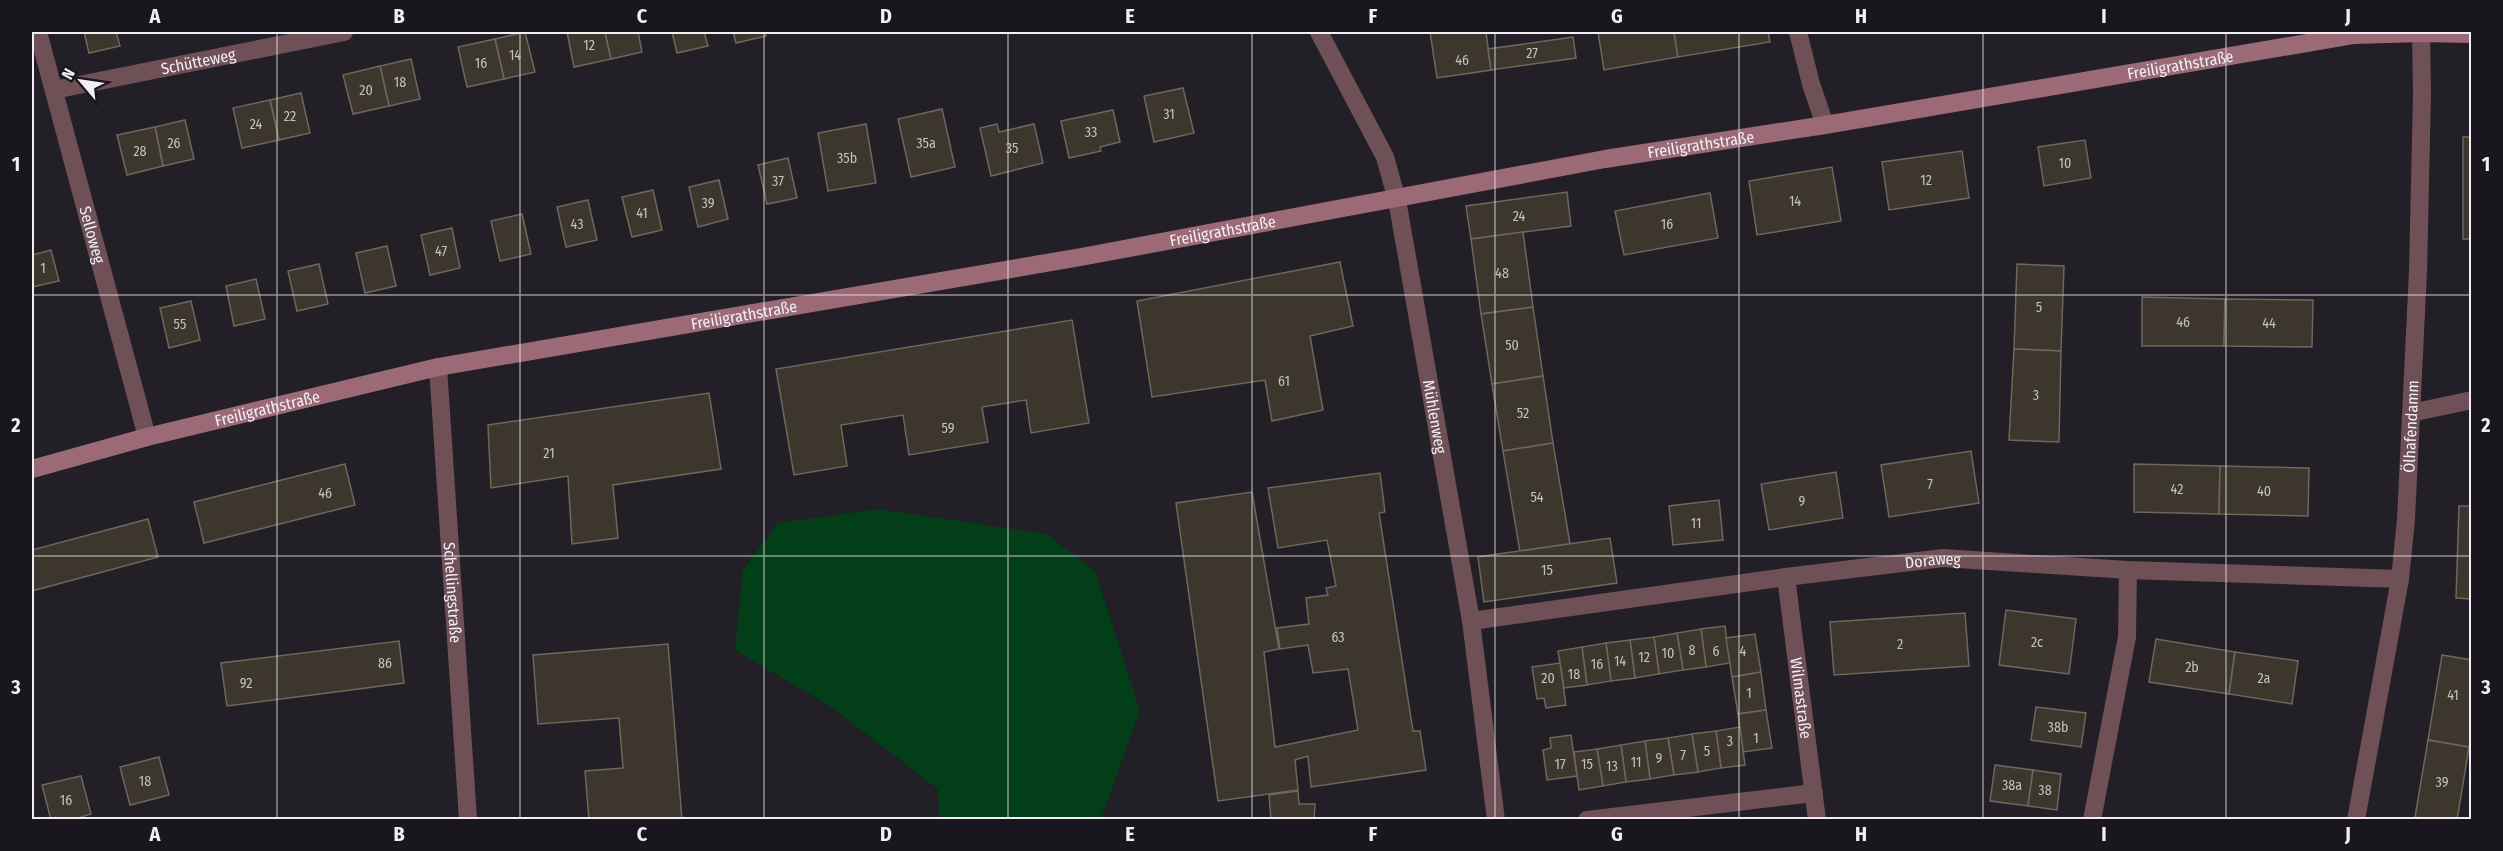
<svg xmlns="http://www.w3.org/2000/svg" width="2503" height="851" font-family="'Fira Sans Condensed',sans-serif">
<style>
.green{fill:#023e17}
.building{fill:#3c362d;stroke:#6d675d;stroke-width:1.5}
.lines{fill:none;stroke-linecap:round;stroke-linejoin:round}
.street{stroke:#6f5057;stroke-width:18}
.secondary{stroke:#9b6a76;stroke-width:18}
.grid{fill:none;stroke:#f1eff5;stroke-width:1.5;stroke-opacity:0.55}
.labels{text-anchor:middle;stroke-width:4.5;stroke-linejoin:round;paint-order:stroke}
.number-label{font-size:14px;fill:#c4c1c3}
.street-label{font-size:16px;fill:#f1eff5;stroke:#19161e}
.neatline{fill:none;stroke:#f1eff5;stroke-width:2}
.grid-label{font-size:20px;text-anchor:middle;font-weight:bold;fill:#f1eff5}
</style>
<rect width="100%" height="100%" fill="#221f27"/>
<!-- green -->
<path class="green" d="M878,509l169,25 48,37 45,140 -39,108h-162l-1,-30 -107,-82 -96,-57 8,-80 35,-47z"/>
<!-- building -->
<g class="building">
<path d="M84,32h32l4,14 -31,7z"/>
<path d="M525,32l10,40 -31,7 -9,-40z"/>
<path d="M567,32h38l6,27 -37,8z"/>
<path d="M605,32h33l4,20 -31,7z"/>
<path d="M672,32h32l4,14 -31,7z"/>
<path d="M733,32h32l1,4 -30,7z"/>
<path d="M1430,32h56l5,38 -54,8z"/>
<path d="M1598,32h76l4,25 -74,13z"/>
<path d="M1674,32h94l2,10 -92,15z"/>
<path d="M1573,37l3,21 -85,12 -3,-21z"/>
<path d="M495,39l9,40 -37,8 -9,-40z"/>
<path d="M411,59l9,40 -31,7 -9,-40z"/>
<path d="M380,66l9,40 -36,8 -10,-39z"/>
<path d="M1183,88l11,45 -40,9 -10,-46z"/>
<path d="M301,93l9,40 -31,7 -9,-40z"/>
<path d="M270,100l9,40 -37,8 -9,-40z"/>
<path d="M942,109l13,58 -44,10 -13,-58z"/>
<path d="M1113,110l7,32 -20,5 1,4 -32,7 -8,-37z"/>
<path d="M185,120l9,39 -31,7 -8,-39z"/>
<path d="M866,124l10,59 -48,8 -10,-58z"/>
<path d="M997,124l2,8 35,-8 9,39 -52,13 -11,-48z"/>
<path d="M155,127l8,39 -36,9 -10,-40z"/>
<rect x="2463" y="137" width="9" height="102"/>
<path d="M2085,140l6,38 -47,8 -6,-39z"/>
<path d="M1962,151l7,47 -80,12 -7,-48z"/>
<path d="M788,158l9,40 -30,6 -9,-39z"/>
<path d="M1832,167l9,54 -84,14 -8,-54z"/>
<path d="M719,180l9,39 -30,8 -9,-40z"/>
<path d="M653,190l9,40 -30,7 -10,-40z"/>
<path d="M1567,192l4,34 -100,13 -5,-33z"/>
<path d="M1710,193l8,45 -94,17 -9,-44z"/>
<path d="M588,200l9,40 -31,7 -9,-40z"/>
<path d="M522,214l9,40 -31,7 -9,-40z"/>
<path d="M452,228l8,40 -30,7 -9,-40z"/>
<path d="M1523,232l10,75 -52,7 -10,-75z"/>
<path d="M387,246l9,40 -31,7 -9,-40z"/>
<path d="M51,250l8,31 -27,6v-32z"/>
<path d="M1340,262l13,64 -43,10 13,74 -51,11 -7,-41 -113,17 -15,-96z"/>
<path d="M319,264l9,40 -31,7 -9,-40z"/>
<path d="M2017,264l47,2 -3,85 -47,-2z"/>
<path d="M256,279l9,40 -31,7 -8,-40z"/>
<path d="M2142,297l83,2 -1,47h-82z"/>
<path d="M2225,299l88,1 -1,47 -88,-1z"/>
<path d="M191,301l9,39 -31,8 -9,-40z"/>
<path d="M1533,307l10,69 -51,8 -11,-70z"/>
<path d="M1072,320l17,103 -58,10 -5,-33 -44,7 6,35 -79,13 -6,-40 -62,10 6,41 -53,9 -18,-106z"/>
<path d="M2014,349l47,2 -2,91 -50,-2z"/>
<path d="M1543,376l10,67 -50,8 -11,-67z"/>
<path d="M709,393l12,76 -108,16 5,53 -46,6 -4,-68 -77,12 -3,-63z"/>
<path d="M1553,443l17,101 -50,8 -17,-101z"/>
<path d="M1971,451l8,52 -90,14 -8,-52z"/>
<path d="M345,464l10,41 -151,38 -10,-41z"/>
<path d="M2134,464l86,2 -1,48 -85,-2z"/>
<path d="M2220,466l89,2 -1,48 -89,-2z"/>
<path d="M1836,472l7,46 -74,12 -8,-46z"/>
<path d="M1380,473l5,39 -6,1 34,218h7l6,39 -115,17 -3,-31 -13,4 3,30 -80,11 -42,-298 76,-11 27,157 -15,3 11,95 83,-17 -10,-61 -35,4 -5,-28 -28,4 -3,-21 32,-4 -3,-26 22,-3 -2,-7 10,-2 -9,-46 -49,8 -10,-60z"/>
<path d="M1719,500l4,40 -50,5 -4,-39z"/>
<path d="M2459,506h13v93l-16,-1z"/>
<path d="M148,519l10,38 -126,34v-41z"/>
<path d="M1610,538l7,45 -133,19 -6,-45z"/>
<path d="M2006,610l70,9 -7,55 -70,-9z"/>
<path d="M1965,613l4,53 -135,9 -4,-53z"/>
<path d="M1725,626l5,37 -24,4 -5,-38z"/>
<path d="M1701,629l5,38 -23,3 -6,-37z"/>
<path d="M1677,633l6,37 -24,4 -5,-37z"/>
<path d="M1755,634l6,38 -29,5 -6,-39z"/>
<path d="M1654,637l5,37 -24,4 -5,-38z"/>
<path d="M2156,639l79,13 -6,42 -80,-12z"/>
<path d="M1630,640l5,38 -24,3 -5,-38z"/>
<path d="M399,641l5,42 -177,23 -6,-43z"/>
<path d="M1606,643l5,38 -24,4 -5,-38z"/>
<path d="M668,644l14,176h-93l-4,-49 38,-3 -4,-50 -81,6 -5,-69z"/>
<path d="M1582,647l5,38 -23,3 -6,-37z"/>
<path d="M2235,652l63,9 -6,43 -63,-10z"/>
<path d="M2442,655l30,5v70l-3,17 -41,-7z"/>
<path d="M1560,663l6,42 -20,3 -2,-10 -7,1 -5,-32z"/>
<path d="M1761,672l5,38 -28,4 -6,-37z"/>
<path d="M2036,707l50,6 -5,34 -50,-7z"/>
<path d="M1766,710l6,38 -29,4 -5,-38z"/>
<path d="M1740,727l5,38 -24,3 -5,-37z"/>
<path d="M1716,731l5,37 -23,4 -6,-38z"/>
<path d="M1692,734l6,38 -24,3 -6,-37z"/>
<path d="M1571,735l6,41 -30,4 -4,-30 8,-2 -1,-10z"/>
<path d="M1668,738l6,37 -24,4 -5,-38z"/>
<path d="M2428,740l41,7 -12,73h-27l-15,-3z"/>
<path d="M1645,741l5,38 -24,3 -5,-37z"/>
<path d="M1621,745l5,37 -23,4 -6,-37z"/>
<path d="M1597,749l6,37 -24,4 -5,-38z"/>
<path d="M159,757l10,38 -39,10 -10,-38z"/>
<path d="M1995,765l38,5 -5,36 -38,-5z"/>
<path d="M2033,770l28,4 -4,36 -29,-4z"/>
<path d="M81,776l10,38 -20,6h-20l-9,-35z"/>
<path d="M1298,791l1,13h16l-1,16h-43l-2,-25z"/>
</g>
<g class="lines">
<!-- street -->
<g class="street">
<path id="s1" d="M38,32l109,405"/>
<path id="s2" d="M1319,32l66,125 12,43 74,421 25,199"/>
<path d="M1798,32l13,52 14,41"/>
<path id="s3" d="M54,90l290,-58"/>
<path id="s4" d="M438,367l30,453"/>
<path d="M2411,413l61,-13"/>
<path id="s5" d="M1786,577l31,243"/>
<path id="s6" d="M1471,621l315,-44 157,-19 185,12 272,9"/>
<path d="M1587,820l227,-27"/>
<path d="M2092,820l35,-183 1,-67"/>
<path id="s7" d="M2356,820l44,-241 6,-60 12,-248 4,-178 -1,-61"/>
</g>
<!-- secondary -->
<path class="secondary" id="s8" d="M32,469l115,-32 291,-70 643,-110 524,-98 220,-34 529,-90 67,-2 51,1"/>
</g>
<!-- grid -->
<path class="grid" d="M277,32v788M520,32v788M764,32v788M1008,32v788M1252,32v788M1495,32v788M1739,32v788M1983,32v788M2226,32v788M32,295h2440M32,556h2440"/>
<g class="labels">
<!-- number labels -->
<g class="number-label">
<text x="589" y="50">12</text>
<text x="1532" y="58">27</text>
<text x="515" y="60">14</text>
<text x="1462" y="65">46</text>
<text x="481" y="68">16</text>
<text x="400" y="87">18</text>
<text x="366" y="95">20</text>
<text x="1169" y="119">31</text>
<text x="290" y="121">22</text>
<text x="256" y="129">24</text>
<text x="1091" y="137">33</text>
<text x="174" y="148">26</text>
<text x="926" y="148">35a</text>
<text x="1012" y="153">35</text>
<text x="140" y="156">28</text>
<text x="847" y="163">35b</text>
<text x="2065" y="168">10</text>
<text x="1926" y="185">12</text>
<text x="778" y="186">37</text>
<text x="1795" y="206">14</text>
<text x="708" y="208">39</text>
<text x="642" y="218">41</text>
<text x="1519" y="221">24</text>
<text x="577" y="229">43</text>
<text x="1667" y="229">16</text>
<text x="441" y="256">47</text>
<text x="43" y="273">1</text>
<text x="1502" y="278">48</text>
<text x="2039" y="312">5</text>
<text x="2183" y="327">46</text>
<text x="2269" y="328">44</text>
<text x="180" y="329">55</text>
<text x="1512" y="350">50</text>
<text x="1284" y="386">61</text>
<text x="2036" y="400">3</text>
<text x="1523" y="418">52</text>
<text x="948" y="433">59</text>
<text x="549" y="458">21</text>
<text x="1930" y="489">7</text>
<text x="2177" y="494">42</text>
<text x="2264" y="496">40</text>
<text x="325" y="498">46</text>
<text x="1537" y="502">54</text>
<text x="1802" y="506">9</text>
<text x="1696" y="528">11</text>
<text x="1547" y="575">15</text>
<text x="1338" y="642">63</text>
<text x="2037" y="647">2c</text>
<text x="1900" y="649">2</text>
<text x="1692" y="655">8</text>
<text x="1716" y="656">6</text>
<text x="1743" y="656">4</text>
<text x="1668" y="658">10</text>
<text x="1644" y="662">12</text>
<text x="1620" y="666">14</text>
<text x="385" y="668">86</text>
<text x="1597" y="669">16</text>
<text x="2192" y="672">2b</text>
<text x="1574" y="679">18</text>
<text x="1548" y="683">20</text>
<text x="2264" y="683">2a</text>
<text x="246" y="688">92</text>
<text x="1749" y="698">1</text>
<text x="2453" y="700">41</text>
<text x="2058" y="732">38b</text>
<text x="1756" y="743">1</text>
<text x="1730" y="746">3</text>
<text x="1707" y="756">5</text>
<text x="1683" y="760">7</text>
<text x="1659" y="763">9</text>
<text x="1636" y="767">11</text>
<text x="1560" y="769">17</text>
<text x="1587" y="769">15</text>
<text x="1612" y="771">13</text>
<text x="145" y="786">18</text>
<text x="2442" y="787">39</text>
<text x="2012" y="790">38a</text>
<text x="2045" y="795">38</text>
<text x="66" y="805">16</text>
</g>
<!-- street labels -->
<g class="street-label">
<text dy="6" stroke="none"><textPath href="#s3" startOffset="147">Schütteweg</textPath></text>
<text dy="6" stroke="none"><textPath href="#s8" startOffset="2187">Freiligrathstraße</textPath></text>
<text dy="6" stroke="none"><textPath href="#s8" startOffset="1701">Freiligrathstraße</textPath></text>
<text dy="6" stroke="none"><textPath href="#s8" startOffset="1215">Freiligrathstraße</textPath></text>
<text dy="6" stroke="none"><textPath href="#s1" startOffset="210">Selloweg</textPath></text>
<text dy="6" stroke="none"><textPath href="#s8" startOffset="729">Freiligrathstraße</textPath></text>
<text dy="6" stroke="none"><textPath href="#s8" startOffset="243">Freiligrathstraße</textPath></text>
<text dy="6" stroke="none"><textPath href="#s2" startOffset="406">Mühlenweg</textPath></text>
<text dy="6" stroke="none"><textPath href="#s7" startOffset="398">Ölhafendamm</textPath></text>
<text dy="6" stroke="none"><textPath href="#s6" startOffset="466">Doraweg</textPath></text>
<text dy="6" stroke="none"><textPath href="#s4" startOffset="226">Schellingstraße</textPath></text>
<text dy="6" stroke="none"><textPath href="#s5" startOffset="122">Wilmastraße</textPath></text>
</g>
</g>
<!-- border -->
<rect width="2503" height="851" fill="none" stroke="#19161e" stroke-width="66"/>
<!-- north arrow -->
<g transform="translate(81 81) rotate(299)" stroke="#19161e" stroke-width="4.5" paint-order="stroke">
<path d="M0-4.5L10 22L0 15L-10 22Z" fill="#f1eff5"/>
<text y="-9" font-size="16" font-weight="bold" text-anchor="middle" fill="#f1eff5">N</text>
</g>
<rect x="33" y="33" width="2437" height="785" class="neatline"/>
<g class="grid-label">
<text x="155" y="23">A</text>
<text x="399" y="23">B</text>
<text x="642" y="23">C</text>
<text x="886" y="23">D</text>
<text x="1130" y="23">E</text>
<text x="1373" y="23">F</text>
<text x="1617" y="23">G</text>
<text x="1861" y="23">H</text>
<text x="2104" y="23">I</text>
<text x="2348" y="23">J</text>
<text x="16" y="171">1</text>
<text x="2486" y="171">1</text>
<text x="16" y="432">2</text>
<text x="2486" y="432">2</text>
<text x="16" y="694">3</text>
<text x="2486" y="694">3</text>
<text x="155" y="841">A</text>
<text x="399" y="841">B</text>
<text x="642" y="841">C</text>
<text x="886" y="841">D</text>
<text x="1130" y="841">E</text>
<text x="1373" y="841">F</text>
<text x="1617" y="841">G</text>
<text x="1861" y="841">H</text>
<text x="2104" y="841">I</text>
<text x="2348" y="841">J</text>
</g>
</svg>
